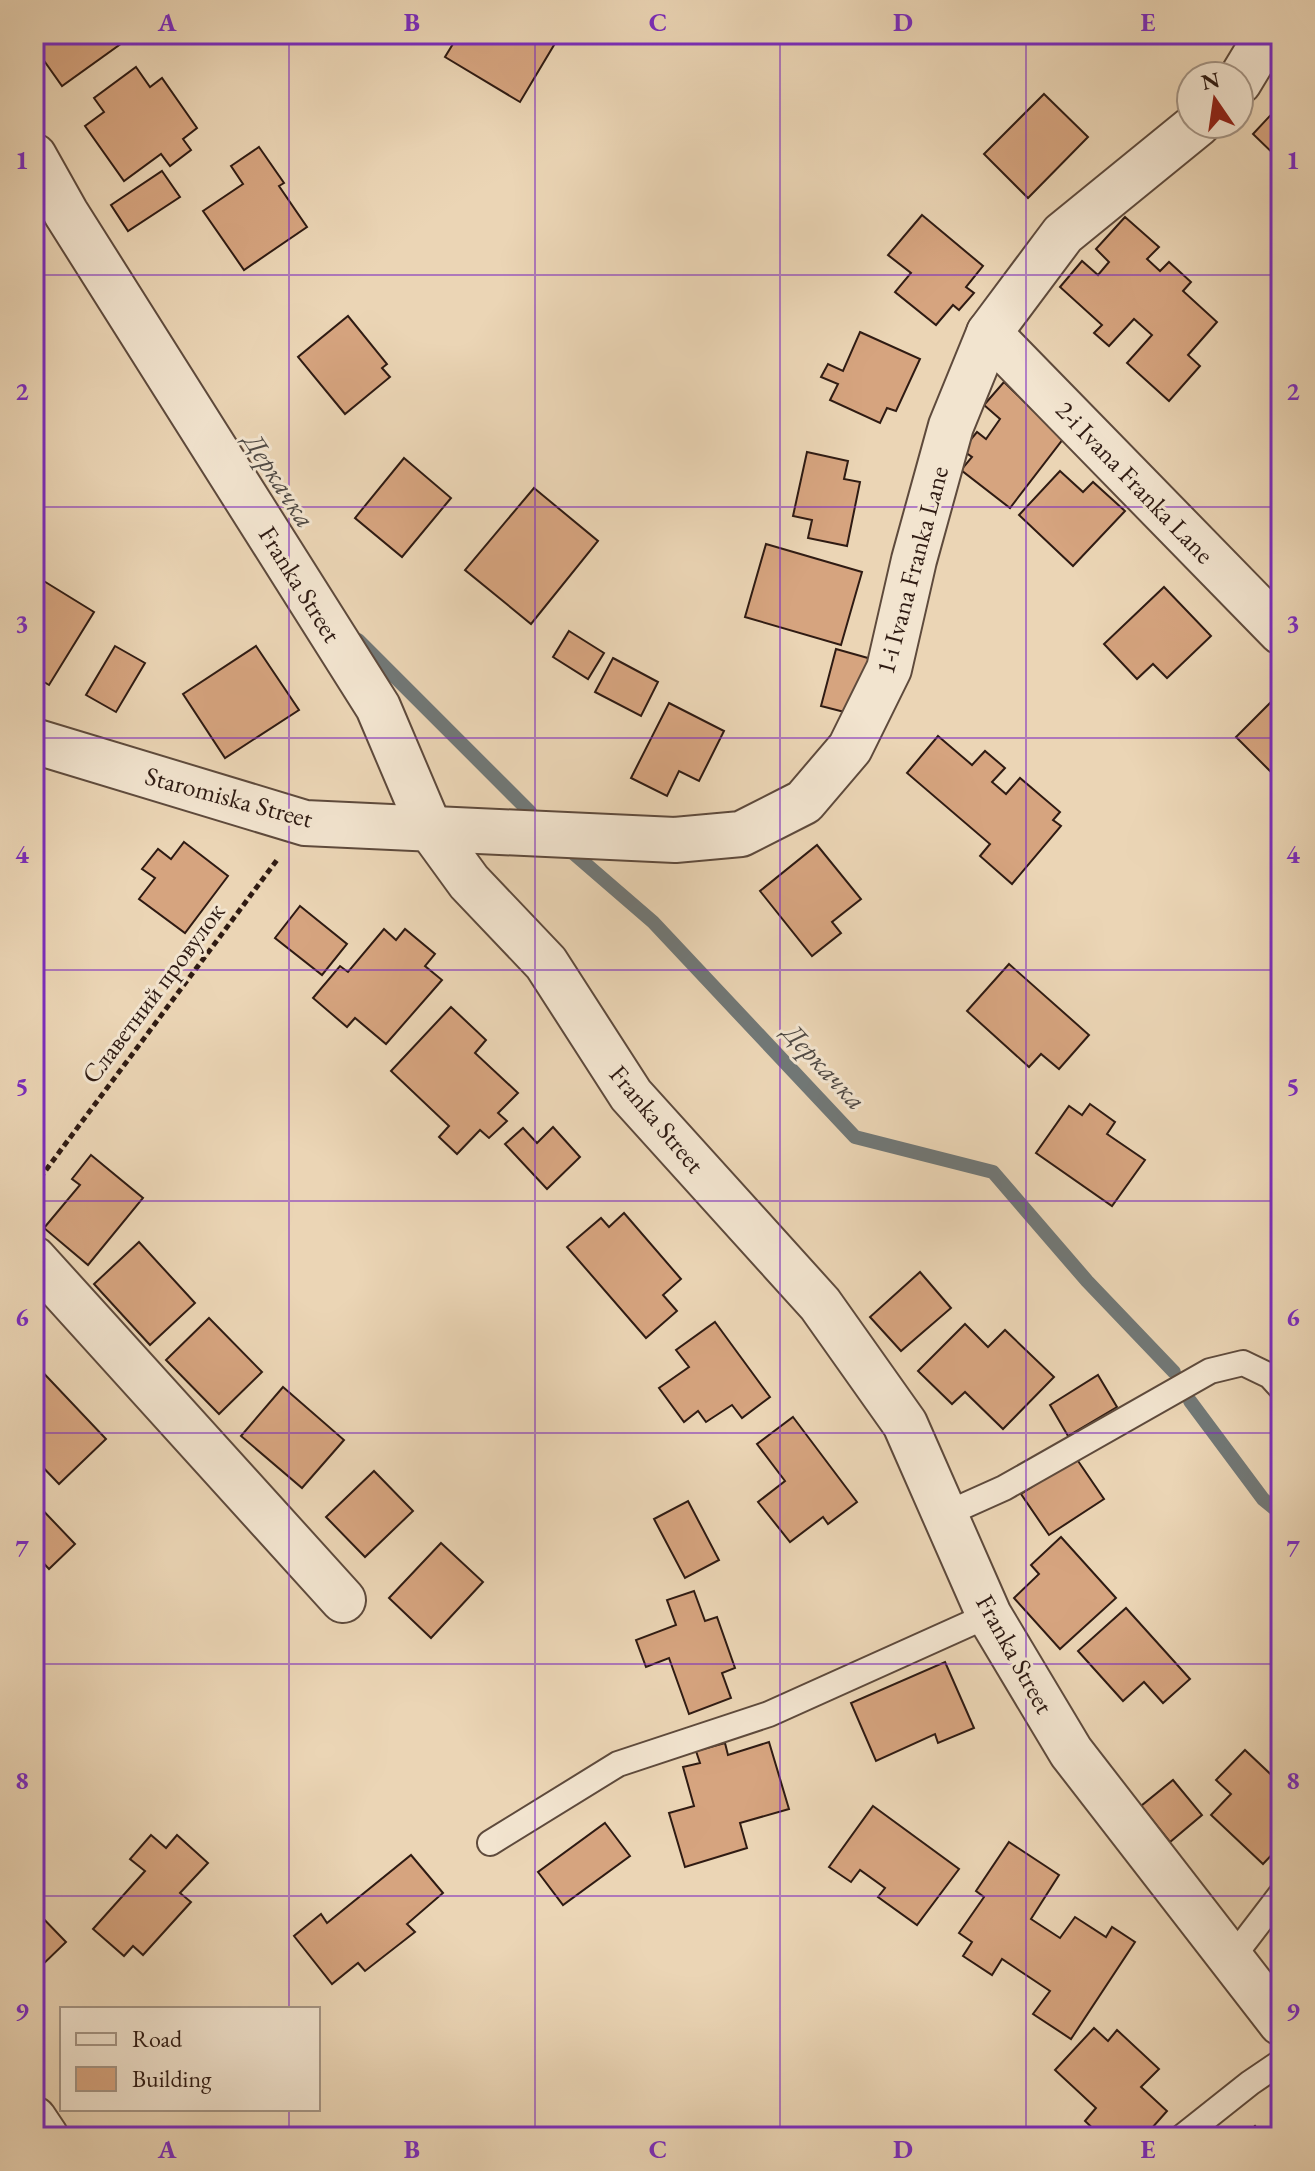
<svg xmlns="http://www.w3.org/2000/svg" width="1315" height="2171" font-family="'EB Garamond',serif">
<style>
.lines{fill:none;stroke-linecap:round;stroke-linejoin:round}
.stream{stroke:#717877;stroke-width:14}
.building{fill:#d6a47f;stroke:#2f1b13;stroke-width:2}
.lane-casing{stroke:#5e4a3c;stroke-width:28}
.street-casing{stroke:#5e4a3c;stroke-width:48}
.path{stroke:#2f1b13;stroke-width:5;stroke-dasharray:6 4;stroke-linecap:butt}
.lane{stroke:#f2e4cf;stroke-width:24}
.street{stroke:#f2e4cf;stroke-width:44}
.grid{fill:none;stroke:#7b2cbf;stroke-width:2;stroke-opacity:0.55}
.labels{text-anchor:middle;stroke-width:6;stroke-linejoin:round;paint-order:stroke}
.street-label{font-size:26px;fill:#2f1b13;stroke:#f2e4cf}
.water-label{font-size:28px;font-style:italic;fill:#504a45;stroke:#f2e4cf}
.neatline{fill:none;stroke:#7b2cbf;stroke-width:3}
.grid-label{font-size:26px;text-anchor:middle;font-weight:bold;fill:#7b2cbf}
</style>
<rect width="100%" height="100%" fill="#ebd5b5"/>
<filter id="stains"><feTurbulence type="fractalNoise" baseFrequency=".0025" numOctaves="4"/><feColorMatrix values="0 0 0 0 .2 0 0 0 0 .09 0 0 0 0 .02 0 0 0 .5 -.17"/></filter>
<radialGradient id="worn" r=".72"><stop offset=".6" stop-color="#630" stop-opacity="0"/><stop offset="1" stop-color="#630" stop-opacity=".3"/></radialGradient>
<g class="lines">
<!-- stream -->
<g class="stream">
<path d="M358,640l172,172"/>
<path d="M565,846l88,76 202,215 138,35 94,109 87,91"/>
<path d="M1190,1401l73,98 18,15"/>
</g>
</g>
<!-- building -->
<g class="building">
<path d="M34,34h81l7,9 -60,43 -22,-31 -6,4z"/>
<path d="M459,34h77l18,11 -34,57 -75,-45z"/>
<path d="M136,67l14,20 12,-9 35,50 -14,11 8,11 -21,16 -9,-12 -37,27 -39,-55 19,-14 -10,-14z"/>
<path d="M1044,94l44,43 -60,61 -44,-44z"/>
<path d="M1280,105l1,1v55l-28,-27z"/>
<path d="M259,147l25,36 -5,3 28,41 -63,43 -41,-59 40,-27 -12,-18z"/>
<path d="M162,171l18,26 -52,34 -17,-26z"/>
<path d="M922,215l61,51 -17,21 8,6 -15,17 -6,-5 -17,20 -41,-33 16,-19 -23,-18z"/>
<path d="M1125,217l34,30 -12,12 13,12 9,-9 22,20 -8,9 34,31 -29,33 12,11 -31,35 -42,-38 25,-28 -18,-16 -25,27 -15,-13 8,-8 -42,-38 22,-26 16,14 11,-13 -13,-13z"/>
<path d="M348,316l39,48 -5,4 8,9 -45,37 -47,-57z"/>
<path d="M860,332l60,27 -24,52 -9,-3 -7,15 -50,-23 8,-16 -17,-7 7,-13 15,7z"/>
<path d="M1004,382l59,57 -53,69 -49,-38 11,-13 -10,-7 15,-18 9,7 14,-20 -16,-14z"/>
<path d="M807,452l41,9 -4,18 16,3 -13,64 -39,-8 4,-18 -19,-4z"/>
<path d="M404,458l47,40 -49,59 -47,-39z"/>
<path d="M1060,471l23,21 10,-10 32,29 -52,55 -54,-51z"/>
<path d="M534,488l64,53 -67,83 -66,-54z"/>
<path d="M766,544l96,28 -21,73 -96,-28z"/>
<path d="M34,575l60,37 -45,73 -15,-9z"/>
<path d="M1164,587l47,49 -44,42 -14,-14 -16,15 -33,-35z"/>
<path d="M569,631l35,22 -16,26 -35,-22z"/>
<path d="M115,646l30,17 -29,49 -30,-17z"/>
<path d="M256,646l43,64 -74,48 -42,-64z"/>
<path d="M836,649l39,11 -15,56 -39,-10z"/>
<path d="M613,658l45,24 -17,34 -46,-24z"/>
<path d="M1273,700l8,9v69l-2,2 -43,-43z"/>
<path d="M669,703l55,28 -25,50 -20,-10 -12,25 -36,-18z"/>
<path d="M938,736l34,29 13,-14 20,17 -13,14 14,12 14,-16 40,34 -7,8 8,6 -49,58 -32,-28 10,-12 -83,-71z"/>
<path d="M184,842l44,34 -43,57 -46,-34 16,-21 -13,-9 16,-20 13,10z"/>
<path d="M817,845l44,54 -29,23 9,11 -29,23 -52,-65z"/>
<path d="M300,906l47,38 -25,31 -47,-37z"/>
<path d="M384,929l12,11 9,-11 30,25 -10,12 17,14 -56,64 -31,-26 -8,9 -34,-29 27,-32 8,6z"/>
<path d="M1009,964l80,71 -30,34 -18,-15 -12,13 -62,-56z"/>
<path d="M451,1007l35,33 -11,13 43,40 -20,20 9,8 -18,17 -9,-8 -23,24 -18,-17 10,-11 -58,-55z"/>
<path d="M1090,1104l25,18 -8,12 38,26 -33,46 -76,-53 33,-47 13,9z"/>
<path d="M553,1127l27,30 -33,32 -42,-45 18,-16 14,15z"/>
<path d="M91,1155l52,43 -55,67 -44,-37 36,-43 -8,-6z"/>
<path d="M624,1213l57,66 -18,16 14,16 -31,27 -79,-91 34,-29 8,9z"/>
<path d="M139,1242l56,61 -45,42 -56,-61z"/>
<path d="M920,1272l31,36 -50,43 -31,-34z"/>
<path d="M209,1318l53,54 -43,42 -53,-54z"/>
<path d="M715,1322l55,75 -28,21 -10,-13 -26,17 -8,-11 -14,11 -25,-34 30,-21 -13,-17z"/>
<path d="M965,1324l23,23 17,-17 49,47 -51,52 -38,-37 -13,12 -34,-33z"/>
<path d="M34,1363l72,76 -47,45 -25,-26z"/>
<path d="M1098,1375l19,32 -49,29 -18,-31z"/>
<path d="M283,1387l61,53 -42,48 -61,-52z"/>
<path d="M793,1417l64,85 -29,22 -5,-7 -33,25 -32,-40 27,-21 -28,-37z"/>
<path d="M1076,1458l28,41 -55,36 -28,-41z"/>
<path d="M374,1471l39,40 -48,46 -39,-40z"/>
<path d="M34,1501l41,43 -26,25 -15,-16z"/>
<path d="M688,1501l31,59 -34,18 -31,-59z"/>
<path d="M1061,1537l55,61 -56,51 -46,-51 25,-24 -8,-9z"/>
<path d="M441,1543l42,39 -52,56 -42,-40z"/>
<path d="M694,1591l11,30 12,-4 18,51 -13,5 9,25 -42,16 -20,-56 -23,9 -10,-27 40,-15 -9,-25z"/>
<path d="M1126,1608l64,71 -27,24 -19,-21 -21,19 -45,-50z"/>
<path d="M945,1662l29,66 -36,15 -3,-9 -59,27 -25,-58z"/>
<path d="M769,1742l20,67 -49,14 7,25 -62,19 -16,-54 25,-7 -11,-39 17,-4 -4,-12 29,-8 3,12z"/>
<path d="M1245,1750l36,34v61l-18,19 -52,-49 20,-21 -15,-14z"/>
<path d="M1173,1780l29,35 -32,27 -29,-36z"/>
<path d="M873,1806l86,63 -42,56 -39,-28 7,-9 -25,-18 -9,12 -22,-15z"/>
<path d="M605,1823l25,33 -67,49 -25,-33z"/>
<path d="M151,1835l15,13 11,-13 31,28 -28,30 11,9 -48,53 -10,-9 -9,10 -31,-27 52,-58 -15,-12z"/>
<path d="M1009,1842l50,33 -28,44 29,19 15,-21 31,20 6,-10 23,15 -64,97 -38,-25 17,-23 -48,-32 -10,16 -29,-19 9,-14 -13,-9 25,-36 -8,-6z"/>
<path d="M411,1855l32,38 -36,31 8,8 -50,39 -7,-8 -26,21 -38,-48 27,-22 6,9z"/>
<path d="M34,1909l32,33 -32,31z"/>
<path d="M1094,2028l14,13 9,-11 42,39 -18,18 26,24 -23,26h-23l-6,-5 -5,5h-8l-17,-16 11,-13 -41,-38z"/>
<path d="M1255,2126l10,11h-22z"/>
</g>
<g class="lines">
<!-- lane casing -->
<g class="lane-casing">
<g id="lane">
<path d="M946,1514l58,-26 206,-117 33,-8 27,13 11,12"/>
<path d="M490,1843l128,-79 151,-50 220,-99"/>
<path d="M1232,1958l49,-64"/>
<path d="M1182,2137l68,-54 31,-21"/>
</g>
</g>
<!-- street casing -->
<g class="street-casing">
<g id="street">
<path d="M1239,82l29,-48"/>
<path d="M34,156l32,57 312,494 51,120 40,55 77,81 85,132 189,209 85,120 84,191 82,137 210,271"/>
<path d="M989,333l292,299"/>
<path d="M34,741l271,82 370,17 66,-6 63,-32 46,-54 39,-79 25,-109 37,-134 38,-93 74,-99 135,-110"/>
<path d="M34,1259l309,341"/>
<path d="M34,2119l12,18"/>
</g>
</g>
<!-- path -->
<path class="path" d="M34,1186l243,-326"/>
<!-- lane -->
<use href="#lane" class="lane"/>
<!-- street -->
<use href="#street" class="street"/>
</g>
<!-- grid -->
<path class="grid" d="M289,34v1975M535,34v2103M780,34v2103M1026,34v2103M34,275h1247M34,507h1247M34,738h1247M34,970h1247M34,1201h1247M34,1433h1247M34,1664h1247M34,1896h1247M289,2109v28"/>
<g class="labels">
<!-- street labels -->
<g class="street-label">
<text transform="translate(1135 482) rotate(46)" y="9">2-i Ivana Franka Lane</text>
<text transform="translate(912 570) rotate(-75)" y="9">1-i Ivana Franka Lane</text>
<text transform="translate(300 584) rotate(58)" y="9">Franka Street</text>
<text transform="translate(229 797) rotate(15)" y="9">Staromiska Street</text>
<text transform="translate(153 993) rotate(-53)" y="9">Славетний провулок</text>
<text transform="translate(657 1119) rotate(50)" y="9">Franka Street</text>
<text transform="translate(1015 1654) rotate(61)" y="9">Franka Street</text>
</g>
<!-- water labels -->
<g class="water-label">
<text transform="translate(280 480) rotate(57)" y="10">Деркачка</text>
<text transform="translate(825 1066) rotate(47)" y="10">Деркачка</text>
</g>
</g>
<!-- margin -->
<rect width="1315" height="2171" fill="none" stroke="#ebd5b5" stroke-width="88"/>
<!-- legend -->
<rect x="60" y="2007" width="260" height="104" fill="#f2e4cf" stroke="#a49484" stroke-width="2"/>
<rect x="76" y="2033" width="40" height="12" fill="#f2e4cf" stroke="#a49484" stroke-width="2"/>
<text x="132" y="2047" font-size="24" fill="#2f1b13">Road</text>
<rect x="76" y="2067" width="40" height="24" fill="#d6a47f" stroke="#a49484" stroke-width="2"/>
<text x="132" y="2087" font-size="24" fill="#2f1b13">Building</text>
<!-- north arrow -->
<g transform="translate(1215 100) rotate(347)"><circle r="38" fill="#f2e4cf" stroke="#a49484" stroke-width="2"/>
<path d="M0-6L14 30L0 20L-14 30Z" fill="#8f2418"/>
<text y="-12" font-size="22" font-weight="bold" text-anchor="middle" fill="#2f1b13">N</text>
</g>
<rect x="44" y="44" width="1227" height="2083" class="neatline"/>
<g class="grid-label">
<text x="167" y="31">A</text>
<text x="412" y="31">B</text>
<text x="658" y="31">C</text>
<text x="903" y="31">D</text>
<text x="1148" y="31">E</text>
<text x="22" y="169">1</text>
<text x="1293" y="169">1</text>
<text x="22" y="400">2</text>
<text x="1293" y="400">2</text>
<text x="22" y="632">3</text>
<text x="1293" y="632">3</text>
<text x="22" y="863">4</text>
<text x="1293" y="863">4</text>
<text x="22" y="1095">5</text>
<text x="1293" y="1095">5</text>
<text x="22" y="1326">6</text>
<text x="1293" y="1326">6</text>
<text x="22" y="1557">7</text>
<text x="1293" y="1557">7</text>
<text x="22" y="1789">8</text>
<text x="1293" y="1789">8</text>
<text x="22" y="2020">9</text>
<text x="1293" y="2020">9</text>
<text x="167" y="2158">A</text>
<text x="412" y="2158">B</text>
<text x="658" y="2158">C</text>
<text x="903" y="2158">D</text>
<text x="1148" y="2158">E</text>
</g>
<rect width="100%" height="100%" filter="url(#stains)"/>
<rect width="100%" height="100%" fill="url(#worn)"/>
</svg>
